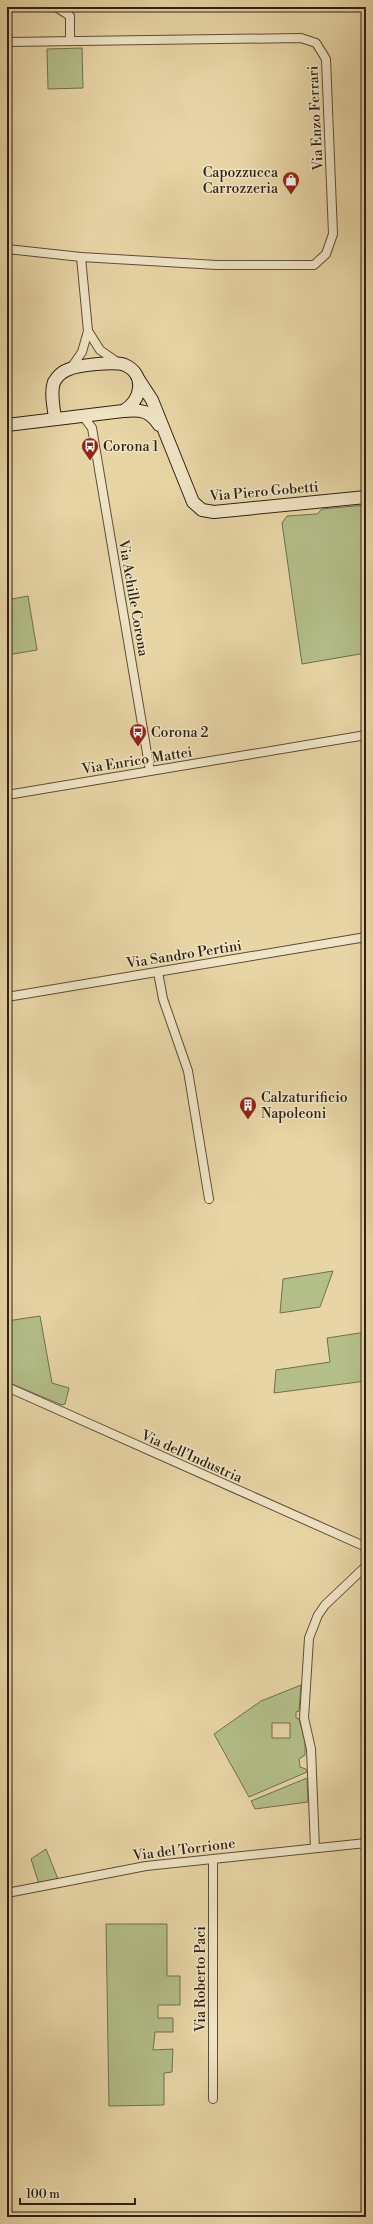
<svg xmlns="http://www.w3.org/2000/svg" width="373" height="2224" font-family="'Libre Bodoni',serif">
<style>
.green{fill:#b3be89;stroke:#726f4e;fill-rule:evenodd}
.lines{fill:none;stroke-linecap:round;stroke-linejoin:round}
.street-casing{stroke:#5e4d38;stroke-width:10}
.secondary-casing{stroke:#302013;stroke-width:14}
.street{stroke:#f0e4c5;stroke-width:8}
.secondary{stroke:#f0e4c5;stroke-width:12}
.labels{text-anchor:middle;stroke-width:3;stroke-linejoin:round;paint-order:stroke}
.street-label{font-size:14px;fill:#302013;stroke:#f0e4c5}
.poi-label{font-size:14px;fill:#302013;stroke:#f0e4c5;text-anchor:start}
</style>
<rect width="100%" height="100%" fill="#e8d5a6"/>
<filter id="stains"><feTurbulence type="fractalNoise" baseFrequency=".005" numOctaves="4"/><feColorMatrix values="0 0 0 0 .2 0 0 0 0 .09 0 0 0 0 .02 0 0 0 .5 -.17"/></filter>
<radialGradient id="worn" r=".72"><stop offset=".6" stop-color="#630" stop-opacity="0"/><stop offset="1" stop-color="#630" stop-opacity=".3"/></radialGradient>
<!-- green -->
<g class="green">
<path d="M82,48l1,40 -35,1 -1,-40z"/>
<path d="M366,505v148l-64,11 -20,-141 5,-7 30,-2 5,-5z"/>
<path d="M28,596l9,54 -30,5v-55z"/>
<path d="M333,1271l-13,36 -40,6 3,-34z"/>
<path d="M40,1316l12,67 17,5 -4,16 -3,1 -55,-23v-61z"/>
<path d="M366,1332v49l-92,12 2,-23 54,-8 -3,-24z"/>
<path d="M301,1685l-2,26 -3,1v6l3,1 6,23v13l-6,4 1,8 6,2 1,3 -58,25 -35,-63 47,-33zM272,1723h18v15h-18z"/>
<path d="M307,1778l1,24 -53,7 -4,-8z"/>
<path d="M46,1849l12,30 -19,5 -8,-25z"/>
<path d="M106,1924h61v52h13v29h-22v13h15v14h-18l-2,18 20,-1 -1,23 -8,1v32l-55,1z"/>
</g>
<g class="lines">
<!-- street casing -->
<g class="street-casing">
<g id="street">
<path d="M56,7l14,9v25"/>
<path d="M7,42l294,-4 15,5 10,16 7,175 -7,20 -12,11h-97l-136,-8 -74,-8"/>
<path d="M88,331l12,19 20,14"/>
<path d="M71,368l11,-16 6,-21 -7,-74"/>
<path d="M83,416l9,12 58,343"/>
<path d="M7,795l359,-60"/>
<path d="M158,972l5,27 25,72 21,128"/>
<path d="M7,997l359,-60"/>
<path d="M7,1387l359,160"/>
<path d="M315,1848l-4,-99 -7,-31 5,-80 9,-23 7,-10 41,-39"/>
<path d="M213,1859v240"/>
<path d="M7,1893l139,-27 220,-23"/>
</g>
</g>
<!-- secondary casing -->
<g class="secondary-casing">
<g id="secondary">
<path d="M139,380l13,20 41,102 9,8 12,2 152,-15"/>
<path d="M124,411c17,-2 26,0 35,14"/>
<path d="M7,425l116,-14c18,-9 24,-36 2,-46 -10,-4 -48,0 -58,5 -5,2 -10,7 -13,12 -4,11 0,26 1,37"/>
</g>
</g>
<!-- street -->
<use href="#street" class="street"/>
<!-- secondary -->
<use href="#secondary" class="secondary"/>
</g>
<!-- icons -->
<defs>
<g id="shop-pin" transform="scale(0.9)"><path d="M0 17L-7.5 6A9.5 9.5 0 1 1 7.5 6Z" fill="#8f2418" stroke="#f0e4c5"/><path d="M-5-2.5h2.3a2.7 3.5 0 0 1 5.4 0H5L5.5 6h-11ZM-1.5-2.5h3a1.5 2.3 0 0 0-3 0Z" fill="#fff"/></g>
<g id="bus-pin" transform="scale(0.9)"><path d="M0 17L-7.5 6A9.5 9.5 0 1 1 7.5 6Z" fill="#8f2418" stroke="#f0e4c5"/><path d="M-5-6H5V4H4V6H2V4H-2V6H-4V4H-5ZM-3.5-4V0h7V-4ZM-3.5 1.2v1.5H-2V1.2ZM2 1.2v1.5H3.5V1.2Z" fill="#fff"/></g>
<g id="building-pin" transform="scale(0.9)"><path d="M0 17L-7.5 6A9.5 9.5 0 1 1 7.5 6Z" fill="#8f2418" stroke="#f0e4c5"/><path d="M-4-6H4V6H1V3H-1V6H-4ZM-2.5-4.3h1.7v1.8h-1.7ZM.8-4.3h1.7v1.8H.8ZM-2.5-1h1.7V.8h-1.7ZM.8-1h1.7V.8H.8Z" fill="#fff"/></g>
</defs>
<g fill-rule="evenodd">
<use href="#shop-pin" x="291" y="180"/>
<use href="#bus-pin" x="90" y="446"/>
<use href="#bus-pin" x="138" y="732"/>
<use href="#building-pin" x="248" y="1105"/>
</g>
<g class="labels">
<!-- street labels -->
<g class="street-label">
<text transform="translate(315 118) rotate(-93)" y="5">Via Enzo Ferrari</text>
<text transform="translate(264 491) rotate(-5)" y="5">Via Piero Gobetti</text>
<text transform="translate(134 598) rotate(80)" y="5">Via Achille Corona</text>
<text transform="translate(137 760) rotate(-9)" y="5">Via Enrico Mattei</text>
<text transform="translate(184 954) rotate(-9)" y="5">Via Sandro Pertini</text>
<text transform="translate(192 1456) rotate(24)" y="5">Via dell'Industria</text>
<text transform="translate(184 1849) rotate(-7)" y="5">Via del Torrione</text>
<text transform="translate(200 1979) rotate(-90)" y="5">Via Roberto Paci</text>
</g>
<!-- poi labels -->
<g class="poi-label">
<text x="278" y="177" text-anchor="end">Capozzucca<tspan x="278" dy="16">Carrozzeria</tspan></text>
<text x="103" y="451">Corona 1</text>
<text x="151" y="737">Corona 2</text>
<text x="261" y="1102">Calzaturificio<tspan x="261" dy="16">Napoleoni</tspan></text>
</g>
</g>
<!-- margin -->
<rect width="373" height="2224" fill="none" stroke="#e8d5a6" stroke-width="24"/>
<rect x="8" y="8" width="357" height="2208" fill="none" stroke="#302013" stroke-width="2"/>
<rect x="12" y="12" width="349" height="2200" fill="none" stroke="#302013"/>
<!-- scale -->
<path d="M20 2198v6h115v-6" fill="none" stroke="#302013" stroke-width="2"/>
<text x="26" y="2198" font-size="12" fill="#302013" stroke="#f0e4c5" stroke-width="3" paint-order="stroke">100 m</text>
<rect width="100%" height="100%" filter="url(#stains)"/>
<rect width="100%" height="100%" fill="url(#worn)"/>
</svg>
